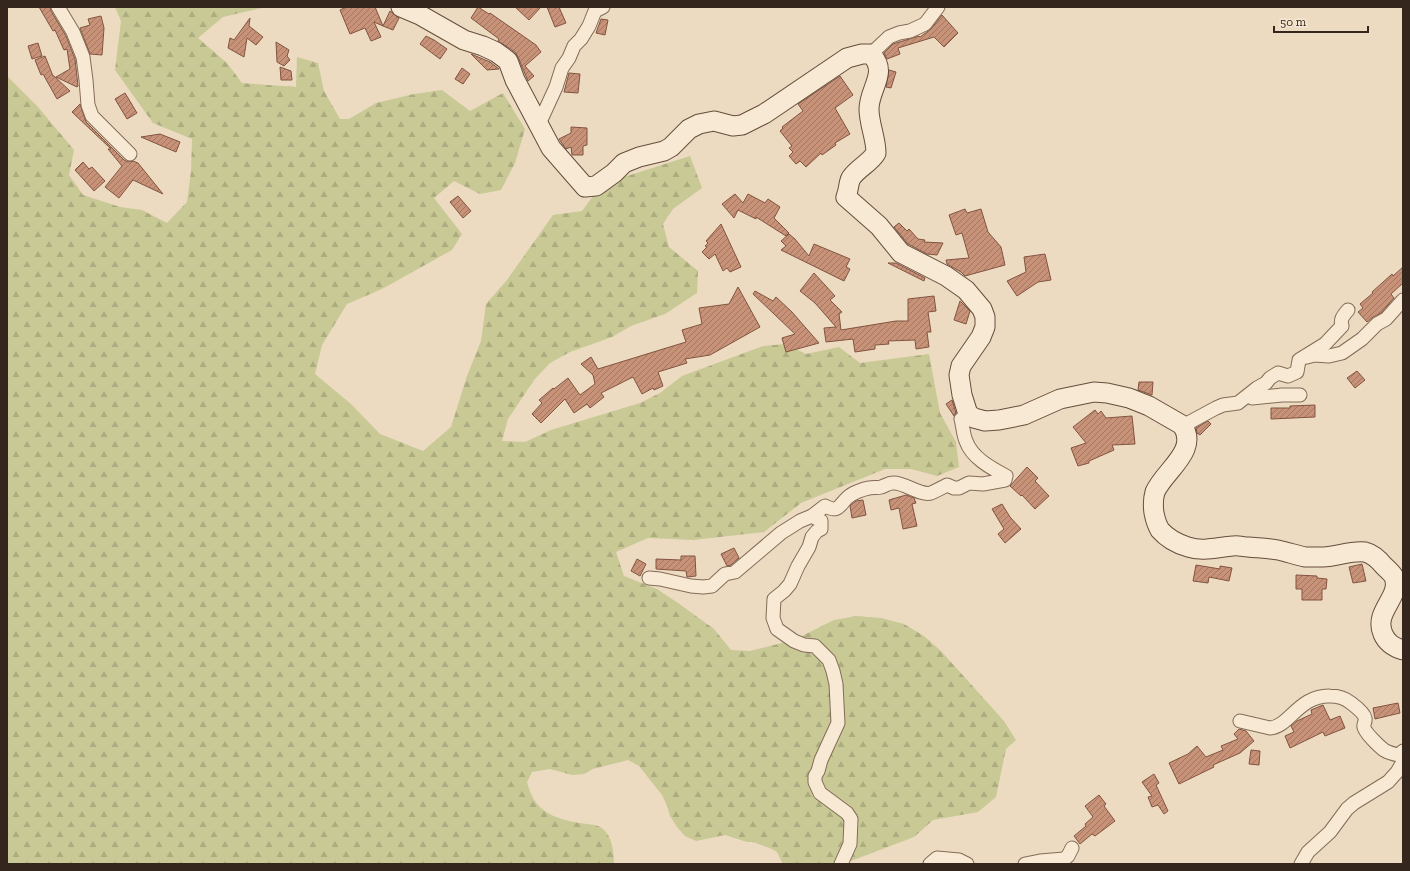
<svg xmlns="http://www.w3.org/2000/svg" width="1410" height="871" font-family="'Zilla Slab',serif">
<style>
.forest{fill:url(#forest-firs)}
.building{fill:url(#building-hatch);stroke:#825440}
.lines{fill:none;stroke-linecap:round;stroke-linejoin:round}
.street-casing{stroke:#846c59;stroke-width:15}
.secondary-casing{stroke:#664d3d;stroke-width:21}
.street{stroke:#f7e9d3;stroke-width:13}
.secondary{stroke:#f7e9d3;stroke-width:19}
</style>
<defs>
<pattern id="forest-firs" width="22" height="20" patternUnits="userSpaceOnUse"><rect width="22" height="20" fill="#c8c995"/><path d="M5 1l3.5 6h-7zM16 11l3.5 6h-7z" fill="#acac80"/></pattern>
<pattern id="building-hatch" width="6" height="6" patternUnits="userSpaceOnUse"><rect width="6" height="6" fill="#c89278"/><path d="M-1 1l2-2M0 6l6-6M5 7l2-2" fill="none" stroke="#a37762"/></pattern>
</defs>
<rect width="100%" height="100%" fill="#ecdbc1"/>
<!-- forest -->
<path class="forest" d="M115,7h151l-43,10 -25,21 29,25 15,20 54,4 1,-30 21,6 6,28 16,28h9l27,-16 38,-9 28,-4 28,21 33,-18 22,36 -10,34 -14,27 -21,4 -26,-13 -20,17 28,36 -10,16 -70,39 -35,15 -25,41 -7,29 36,30 29,30 43,17 28,-24 16,-51 14,-35 5,-37 21,-24 46,-65 29,-4 20,-27 88,-28 12,32 -29,21 -10,15 6,23 29,24 -1,22 -32,21 -34,12 -19,11 -42,15 -20,11 -16,17 -26,39 -6,22 23,1 26,-12 89,-27 20,-10 22,-17 81,-30 22,-2 21,10 33,-7 21,16 69,-9 11,59 16,29 3,25 -22,9 -26,-7h-26l-84,34 -37,29 -71,8 -45,-2 -32,14 8,24 33,13 21,14 36,26 17,21 19,1 44,-11 40,-20 23,-4 24,2 23,6 20,12 17,15 63,70 12,19 -10,9 -10,48 -18,15 -45,8 -19,17 -71,27h-60l-6,-12 -5,-3 -19,-7h-6l-22,-7 -29,6 -11,-5 -8,-9 -7,-11 -3,-11 -5,-10 -23,-29 -11,-6 -35,9 -9,5 -12,1 -22,-6 -18,3 -5,10c7,29 25,36 52,41 6,1 13,1 19,3 14,6 16,25 16,38h-607v-788l31,31 36,43 -5,25 14,20 37,12 22,3 25,13 20,-21 4,-31 1,-32 -39,-16 -38,-53 6,-49z"/>
<!-- building -->
<g class="building">
<path d="M39,7h11l1,4 15,25 9,23 3,27 -1,1 -21,-10 14,-8 -3,-20 -3,1 -9,-20 -2,1z"/>
<path d="M346,7h29l8,19 -9,-4 7,15 -10,4 -6,-13 -15,6 -10,-24z"/>
<path d="M478,7l11,7 1,-1 46,32 5,7 -16,14 9,10 -6,5 -10,-24 -3,-5 -17,-11 1,-2 -28,-21z"/>
<path d="M515,7h26l-12,13z"/>
<path d="M547,7h12l7,16 -11,4z"/>
<path d="M390,11l9,7 -6,12 -10,-4z"/>
<path d="M942,15l16,18 -14,14 -10,-10 -36,11 2,6 -13,5 -3,-6 9,-9 26,-8 1,1 11,-8z"/>
<path d="M101,16l3,12 -2,27 -12,-1 -10,-26 10,-3 -2,-6z"/>
<path d="M250,18l-1,8 14,11 -7,8 -9,-7 -3,19 -16,-9 2,-10 4,2z"/>
<path d="M601,19l7,1 -3,15 -9,-2z"/>
<path d="M426,36l8,4 13,9 -7,10 -20,-15z"/>
<path d="M276,42l13,8 -2,6 3,4 -6,6 -7,-4z"/>
<path d="M38,43l4,13 -10,3 -4,-13z"/>
<path d="M471,54l19,8 9,7 -12,1z"/>
<path d="M45,56l8,20h1l16,15 -13,8 -14,-25 -2,1 -6,-15z"/>
<path d="M280,67l11,4 1,9h-11z"/>
<path d="M462,68l8,6 -7,10 -8,-5z"/>
<path d="M889,70l7,2 -5,16 -5,-1z"/>
<path d="M569,73l11,1 -2,19 -14,-1z"/>
<path d="M840,76l13,19 -18,13 15,26 -15,9 1,2 -14,10 -1,-2 -15,14 -6,-6 -4,3 -7,-8 4,-4 -4,-4 3,-2 -12,-15 3,-3 -1,-1 21,-16 -5,-7z"/>
<path d="M125,93l12,20 -10,6 -12,-20z"/>
<path d="M80,104l6,18 38,38 4,2 5,-1 5,2 25,31 -30,-14 -14,18 -14,-11 17,-21 -14,-17h3l-39,-37z"/>
<path d="M571,127l16,1v17l-4,1v9h-11l-1,-8 -5,2 -7,-10 12,-6z"/>
<path d="M160,134l20,8 -4,10 -35,-15z"/>
<path d="M83,162l6,7 3,-2 13,14 -11,10 -19,-21z"/>
<path d="M735,194l8,9 5,-9 17,9 3,-4 12,8 -6,11 15,15 -3,3 -30,-19v2l-18,-9 -4,8 -12,-14z"/>
<path d="M458,196l13,15 -8,7 -13,-16z"/>
<path d="M965,209l2,4 14,-4 7,23 13,15 4,18 -40,11 -4,-4 -14,-8 -1,-4 23,-2 -7,-25 -6,2 -7,-20z"/>
<path d="M899,223l8,8 2,-2 9,10 7,1 -1,2 19,1 -6,12 -10,-1 -19,-10 -14,-17z"/>
<path d="M721,224l20,43 -11,5 -3,-4 -4,3 -8,-17 -6,5 -7,-7 5,-5 -2,-1 3,-3 -2,-2z"/>
<path d="M789,234l6,5 14,17 5,-12 36,15 -4,8 4,2 -6,12 -63,-31 5,-4 -5,-5z"/>
<path d="M1045,254l6,26 -13,2 -21,14 -10,-15 19,-9 -2,-15z"/>
<path d="M888,263h8l29,15 -1,3z"/>
<path d="M1403,267v16l-12,11 3,4 -13,15 -8,4 -6,5 -9,-10 5,-4 -3,-4 13,-11 -1,-1 20,-18 1,2z"/>
<path d="M814,273l21,23 -5,4 12,12 -3,2 2,16 55,-9h12v-22l26,-3 2,15 -8,1 3,20h-4l2,15 -13,2 -1,-9 -27,1 1,3 -14,1v4l-20,3 -2,-13 -27,3 -2,-14 12,-1 -21,-24 -15,-12z"/>
<path d="M738,287l22,40 -50,28 -25,4 2,4 -29,9 5,14 -9,4 -1,-2 -11,6 -9,-17 -32,16 3,4 -14,11 -3,-4 -13,9 -9,-14 -24,24 -9,-9 10,-11 -3,-3 14,-12 1,1 14,-11 12,17 15,-11 -2,-9 -12,-11 10,-7 7,12 88,-27 -4,-12 20,-6 -3,-16 30,-4z"/>
<path d="M755,291l18,10 3,-4 16,15 27,31 -33,9 -4,-14 13,-4 -42,-40z"/>
<path d="M960,301l10,10 -4,13 -12,-4z"/>
<path d="M1357,371l8,9 -10,8 -8,-10z"/>
<path d="M1139,382h14l-1,13 -14,-5z"/>
<path d="M952,400l4,13 -2,3 -8,-12z"/>
<path d="M1315,405v12l-44,2v-11h19v-2z"/>
<path d="M1095,410l3,4 3,-3 5,7 26,-2 3,28 -23,1 2,5 -25,11v2l-11,3 -7,-18 15,-5 -13,-16z"/>
<path d="M1208,421l3,3 -11,11 -3,-2 -1,-5z"/>
<path d="M1027,467l11,11 -3,3 14,15 -14,13 -13,-14 -1,1 -11,-10z"/>
<path d="M906,495l8,3 2,5 -4,1 5,22 -14,3 -4,-21 -8,2 -2,-10z"/>
<path d="M863,500l3,15 -14,3 -2,-12 6,-5z"/>
<path d="M1002,504l8,13 11,12 -16,14 -7,-9 6,-5 -12,-20z"/>
<path d="M734,548l5,10 -8,7 -4,1 -6,-12z"/>
<path d="M681,556h14l1,20 -9,1 -1,-6 -30,-2v-10l25,1z"/>
<path d="M637,559l9,5 -6,12 -9,-5z"/>
<path d="M1362,564l4,17 -13,2 -4,-16z"/>
<path d="M1196,565l24,4v-3l12,2 -3,13 -20,-4 -1,6 -15,-2z"/>
<path d="M1296,575l21,1v2l10,1 -1,10h-4v11h-20v-11h-6z"/>
<path d="M1398,703l2,10 -25,6 -2,-11z"/>
<path d="M1323,705l7,15 10,-4 5,12 -20,8 -2,-4 -33,16 -5,-12 9,-4 -3,-6 6,-5 15,-7 -1,-4z"/>
<path d="M1239,729l7,2 8,10 -14,12 -27,12 1,2 -35,17 -10,-21 19,-9 9,-8 9,11 17,-7 -2,-4 17,-7 -4,-5z"/>
<path d="M1251,750l9,1 -1,14 -10,-1z"/>
<path d="M1154,774l5,9 -3,2 12,26 -4,3 -6,-9 -6,2 -4,-10 4,-1 -10,-14z"/>
<path d="M1099,795l7,9 -2,2 11,15 -20,15 -3,-2 -12,10 -6,-8 12,-10 -1,-2 8,-7 -8,-11z"/>
</g>
<g class="lines">
<!-- street casing -->
<g class="street-casing">
<g id="street">
<path d="M58,7l15,25 10,25 3,23 2,25 4,11 38,38"/>
<path d="M871,54l18,-17 10,-4 11,-2 15,-7 13,-17"/>
<path d="M539,124l17,-37 6,-19 7,-10 5,-12 7,-7 8,-13 6,-15 8,-4"/>
<path d="M1307,357l7,-2 15,1 13,-3 20,-14 15,-15 9,-5 17,-19"/>
<path d="M1249,395l3,3 30,-3h18"/>
<path d="M1186,429l4,-7 26,-14 7,-3 15,-2 19,-15 9,-5 4,-5 8,-5 10,3 9,-4 2,-12 26,-16 17,-18c-2,-7 1,-10 6,-16"/>
<path d="M812,516l9,5v8l-4,2 -5,6 -3,10 -11,19 -8,18 -6,7 -10,8 -1,19 4,11 17,12 10,4 11,1 14,14 4,11 3,13 2,39 -17,37 -3,11 -3,5v6l5,11 27,20 4,6 -1,25 -9,20"/>
<path d="M649,578l11,1 31,7 12,1 9,-1 13,-12 10,-2 46,-39 19,-12 12,-5 13,-10c13,7 14,0 22,-8 5,-5 16,-9 22,-10 4,-1 9,0 12,-1 4,-1 7,-4 12,-4 11,-1 27,13 38,10 3,-1 12,-6 16,-8l7,3h5l10,-5 14,1 22,-4 1,-4c-15,-8 -34,-18 -40,-35 -3,-7 -3,-15 -5,-22l7,-5"/>
<path d="M1240,721l30,7c19,-1 29,-33 60,-32 8,0 15,2 21,7 4,3 13,10 14,15 1,4 -2,6 -1,9 0,5 16,20 20,23 5,3 9,4 15,5l4,-4"/>
<path d="M930,864l7,-6 22,2 8,4"/>
<path d="M1025,864l15,-3 24,-2 4,-3 4,-8"/>
<path d="M1301,864l7,-12 22,-20 17,-23 7,-6 34,-21 9,-10 6,-10"/>
</g>
</g>
<!-- secondary casing -->
<g class="secondary-casing">
<path id="secondary" d="M401,7l19,8 44,25 19,6 13,6 12,9 7,19 36,68 34,39 11,-1 18,-13 10,-10 15,-6 25,-6 7,-4 18,-18 10,-5 15,-3 19,5 9,-1 22,-11 83,-56 15,-4h9c18,19 -2,34 -2,55 0,15 7,29 7,44 -6,10 -18,15 -25,25 -3,6 -2,12 -5,19l33,29 22,27 45,23 20,14 16,19 3,8v10l-4,10 -20,29 -2,9 3,20 6,19 6,4 11,3 14,-1 25,-5 36,-16 34,-7 13,1 22,5 20,8 33,19c18,25 -18,46 -27,67 -2,7 -2,14 -1,21 1,5 3,12 6,17 7,8 18,14 28,17 15,5 30,0 45,-1 5,-1 10,1 15,1 10,1 20,1 30,3 9,2 18,5 27,7 5,0 12,0 18,0 14,0 28,-7 42,-5 8,2 14,8 19,14 3,3 8,7 10,11 8,20 -21,34 -11,57 4,9 10,13 20,16"/>
</g>
<!-- street -->
<use href="#street" class="street"/>
<!-- secondary -->
<use href="#secondary" class="secondary"/>
</g>
<!-- border -->
<rect width="1410" height="871" fill="none" stroke="#34261d" stroke-width="16"/>
<!-- scale -->
<path d="M1274 26v6h94v-6" fill="none" stroke="#34261d" stroke-width="2"/>
<text x="1280" y="26" font-size="12" fill="#34261d" stroke="#f4e6d0" stroke-width="3" paint-order="stroke">50 m</text>
</svg>
